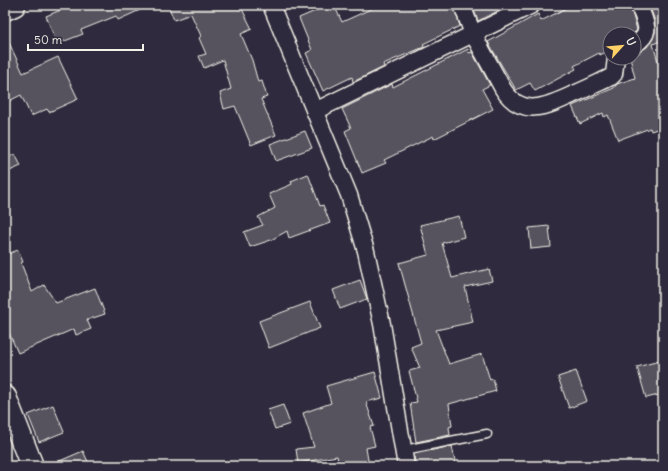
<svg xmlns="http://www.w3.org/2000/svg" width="668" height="471" font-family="Delius,sans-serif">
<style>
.building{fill:#56525f;stroke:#f4f1e8}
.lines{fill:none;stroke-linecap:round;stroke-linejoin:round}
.lane-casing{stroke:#f4f1e8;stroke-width:11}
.street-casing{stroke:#f4f1e8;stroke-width:19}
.secondary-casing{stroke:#f4f1e8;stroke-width:25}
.lane{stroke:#2f2a3d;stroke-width:8}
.street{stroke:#2f2a3d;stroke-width:16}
.secondary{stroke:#2f2a3d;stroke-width:22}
</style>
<rect width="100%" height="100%" fill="#2f2a3d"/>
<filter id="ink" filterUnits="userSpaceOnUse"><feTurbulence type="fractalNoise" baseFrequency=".025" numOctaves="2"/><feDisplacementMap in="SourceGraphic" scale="8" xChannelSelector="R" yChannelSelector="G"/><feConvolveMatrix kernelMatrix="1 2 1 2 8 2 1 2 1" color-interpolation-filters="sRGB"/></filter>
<g filter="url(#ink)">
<!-- building -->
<g class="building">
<path d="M73,5h78l-33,15 -2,-4 -35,14 2,4 -26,10 -11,-28z"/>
<path d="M168,5h72l12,24 -11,5 11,26 6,22 4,-1 5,16 -6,2 15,36 -25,10 -16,-39 -11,3 -4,-16 11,-4 -8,-29 -19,8 -5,-12 7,-2 -7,-16 2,-2 -10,-22 -17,6z"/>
<path d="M329,5h5l8,17 31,-14 -2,-3h82l7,21 -37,18 1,3 -41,17 1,3 -31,15 -1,-5 -29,14 -17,-38 6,-3 -13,-32z"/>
<path d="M472,5h38l-32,16z"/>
<path d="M572,5h58l7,25 -4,4h-23v16l-10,5 -1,-2 -25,13 2,3 -41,22 -5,-8 -14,7 -28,-48 50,-28 3,7z"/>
<path d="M649,5h14v35l-10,4 10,35v48l-12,4 -1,-3 -32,12 -10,-25 -4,2 -1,-4 -23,11 -8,-18 42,-18 3,-4 18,-6 -5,-20h4v-4l13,-7 8,-14v-12z"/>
<path d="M5,34l18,39 35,-16 20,42 -29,13 -2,-3 -16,7 -10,-21 -16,8z"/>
<path d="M468,49l1,4 3,-1 18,33 -8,4 11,20 -59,30 -1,-3 -49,24 2,3 -24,10 -17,-42 6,-3 -9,-19 50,-25 1,3z"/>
<path d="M305,131l7,17 -36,13 -6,-17z"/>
<path d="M15,154l6,12 -16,7v-14z"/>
<path d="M308,174l12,32 3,-1 7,18 -41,15 -2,-7 -16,9 -21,7 -6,-15 19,-7 -5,-8 17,-9 -6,-14 23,-10 -1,-3z"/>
<path d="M459,216l5,21 -22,6 10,35 37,-9 3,12 -27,6 8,35 -37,8 13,34 33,-10 8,26 3,-1 3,12 -47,13 3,22 -3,1 1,8 -34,7 -6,-39 7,-1 -8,-31 11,-3 -9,-21 10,-4 -22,-80 29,-8 -8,-30z"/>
<path d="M549,226l2,21 -20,2 -2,-21z"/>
<path d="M18,250l5,12 -2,1 11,29 12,-7 12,18 39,-15 10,26 -18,6 4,9 -15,6 -2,-6 -56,24 -13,-29v-69z"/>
<path d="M360,280l7,19 -27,10 -7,-19z"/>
<path d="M310,302l10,26 -51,20 -10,-27z"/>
<path d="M663,360v34l-17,4 -9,-31z"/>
<path d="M576,371l11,30 -18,7 -11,-31z"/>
<path d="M375,372l7,26 -16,4 8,24 -4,1 5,19 -9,2 3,18h-30l-2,-10 -39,7 -2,-14 18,-2 -11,-34 28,-10 -5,-17z"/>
<path d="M53,405l11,27 -25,10 -11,-27z"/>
<path d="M283,405l7,19 -15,5 -7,-19z"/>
<path d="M452,446l4,20h-41l-1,-12z"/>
<path d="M83,451l7,15h-42z"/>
</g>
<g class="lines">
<!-- lane casing -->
<g class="lane-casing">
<path id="lane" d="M404,450l83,-16"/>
</g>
<!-- street casing -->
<g class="street-casing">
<g id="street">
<path d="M271,5l78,190 17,56 16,73 24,142"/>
<path d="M462,5l11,29 30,55c19,30 45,17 71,5 12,-5 24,-11 37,-17l3,-3 2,-16"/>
<path d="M634,45c20,-12 11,-22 5,-40"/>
<path d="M315,111l217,-106"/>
</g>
</g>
<!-- secondary casing -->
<g class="secondary-casing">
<g id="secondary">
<path d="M5,9l9,-4"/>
<path d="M5,397l27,69"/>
</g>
</g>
<!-- lane -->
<use href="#lane" class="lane"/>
<!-- street -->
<use href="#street" class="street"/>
<!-- secondary -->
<use href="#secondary" class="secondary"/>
</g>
</g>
<!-- margin -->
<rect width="668" height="471" fill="none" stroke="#2f2a3d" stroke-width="20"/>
<rect x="10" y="10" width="648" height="451" fill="none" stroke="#f4f1e8" stroke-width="1.5" filter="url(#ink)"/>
<!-- north arrow -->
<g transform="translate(622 46) rotate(63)"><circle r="19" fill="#2f2a3d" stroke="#7e7a81"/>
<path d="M0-3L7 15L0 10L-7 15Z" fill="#ffd166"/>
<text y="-6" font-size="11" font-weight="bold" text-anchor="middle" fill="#f4f1e8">U</text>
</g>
<!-- scale -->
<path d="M28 44v6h115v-6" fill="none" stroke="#f4f1e8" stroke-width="2"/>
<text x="34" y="44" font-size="12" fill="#f4f1e8" stroke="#2f2a3d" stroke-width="3" paint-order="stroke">50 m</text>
</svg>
